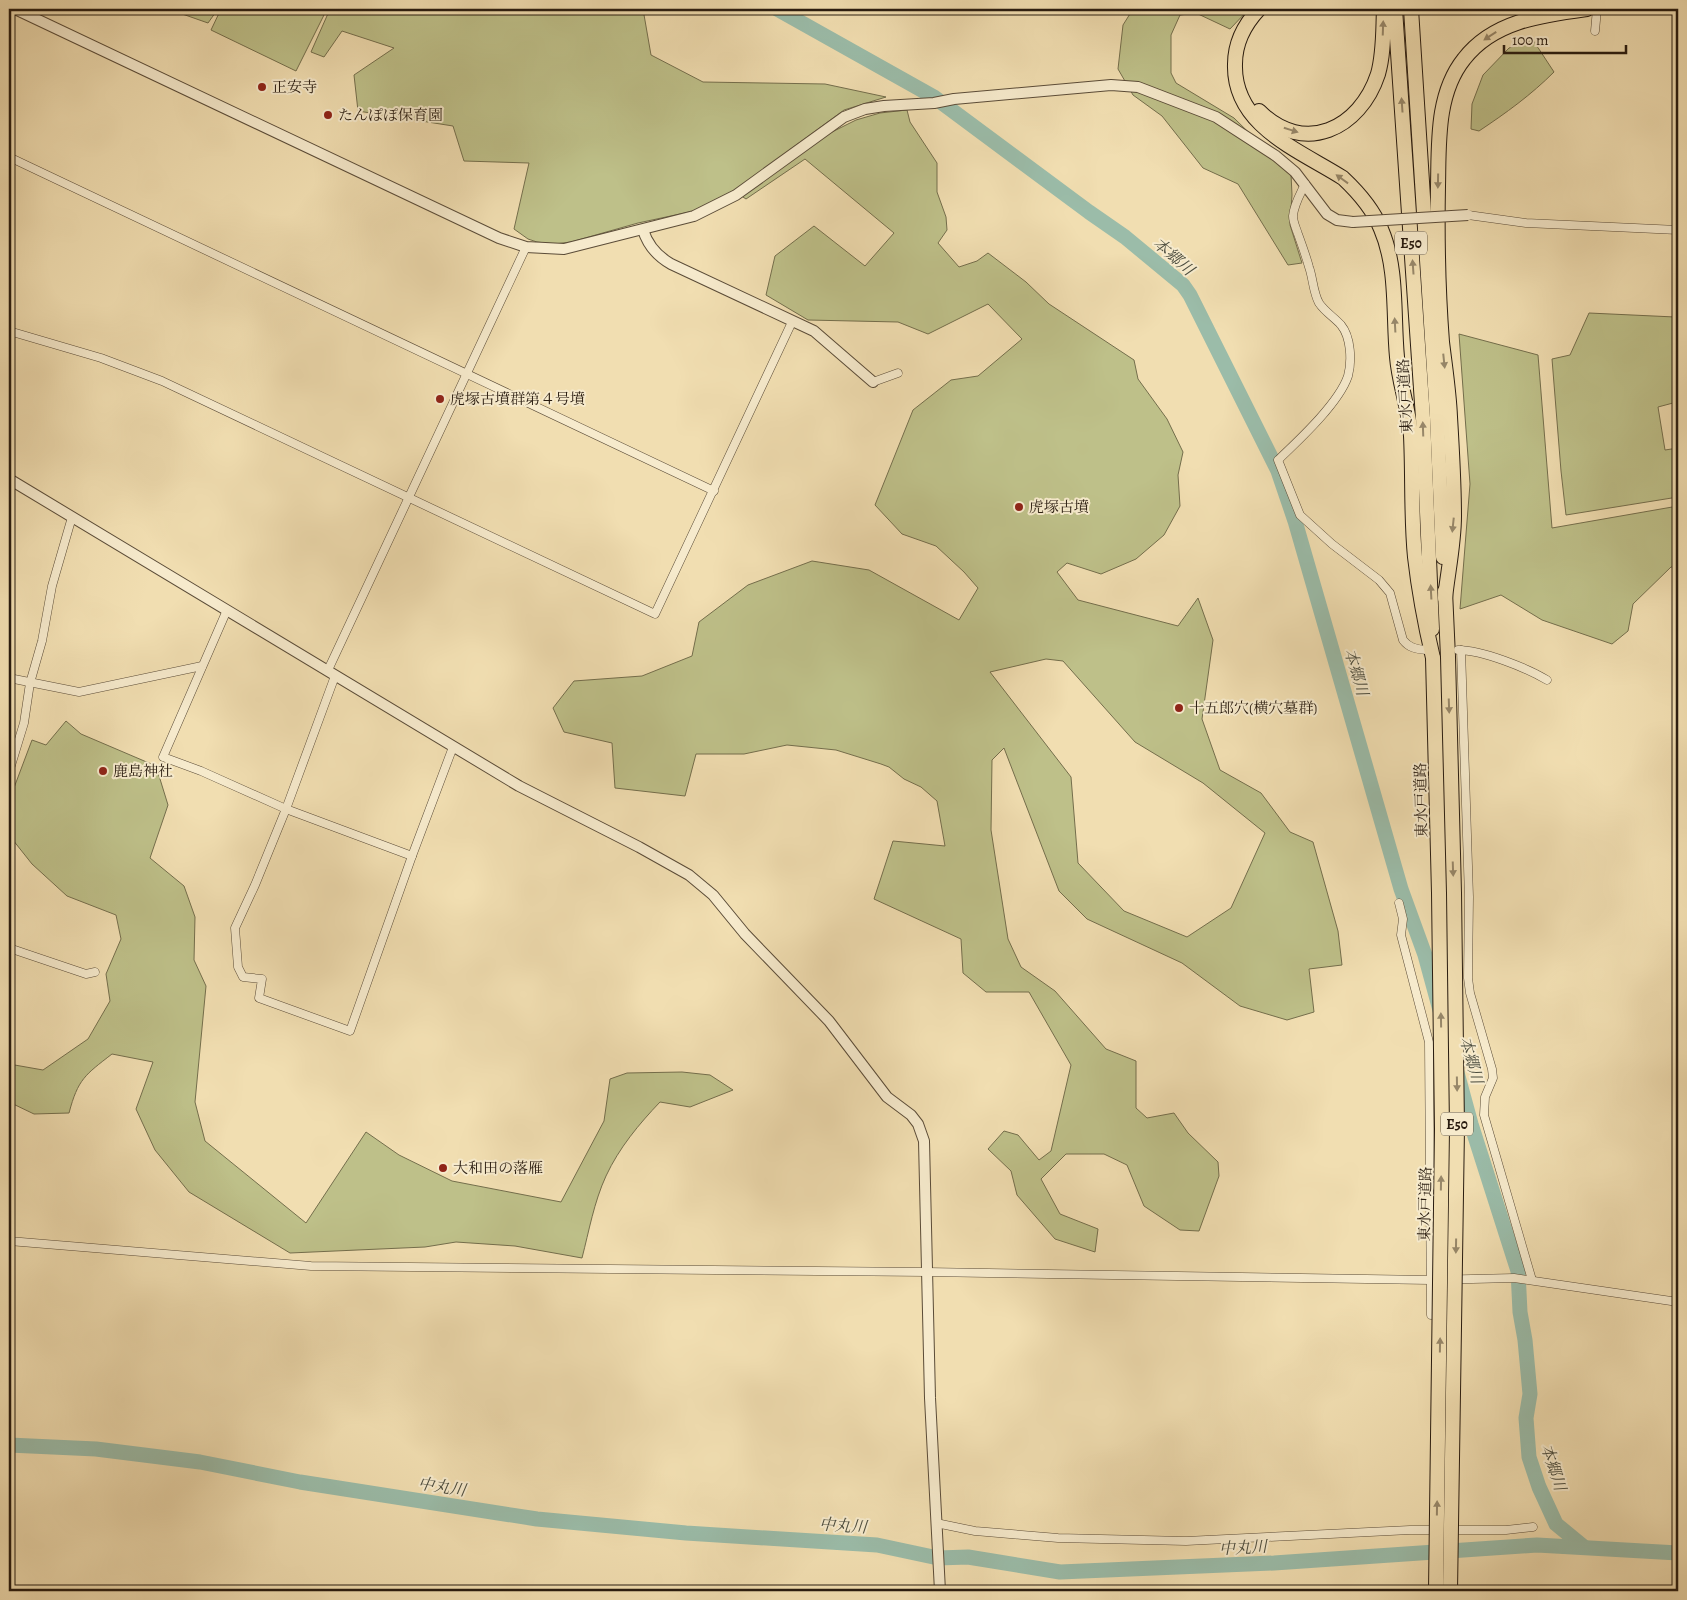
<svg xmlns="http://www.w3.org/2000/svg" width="1687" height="1600" font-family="Alegreya,'Noto Serif JP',serif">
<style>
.green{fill:#bec089;stroke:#746e4c;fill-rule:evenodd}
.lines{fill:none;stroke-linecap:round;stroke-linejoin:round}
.river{stroke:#9bbca9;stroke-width:15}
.minor-casing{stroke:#5b4c38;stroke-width:9}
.tertiary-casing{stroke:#5b4c38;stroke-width:12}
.motorway-casing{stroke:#291c10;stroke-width:16}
.minor{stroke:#f6eacc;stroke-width:8}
.tertiary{stroke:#f6eacc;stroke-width:10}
.motorway{stroke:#f1deb1;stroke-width:14}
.tertiary-bridge-casing{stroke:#5b4c38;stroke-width:12;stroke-linecap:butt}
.motorway-bridge-casing{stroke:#291c10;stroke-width:16;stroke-linecap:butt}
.tertiary-bridge{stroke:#f6eacc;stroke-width:10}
.motorway-bridge{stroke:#f1deb1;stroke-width:14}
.oneway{fill:#978769}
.poi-dot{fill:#8f2418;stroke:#f6eacc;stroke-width:2}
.labels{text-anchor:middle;stroke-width:4;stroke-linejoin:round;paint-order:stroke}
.shield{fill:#f6eacc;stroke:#665a48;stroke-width:1}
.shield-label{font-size:14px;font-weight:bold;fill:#291c10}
.poi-label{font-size:15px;fill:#291c10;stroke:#f6eacc;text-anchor:start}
.street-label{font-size:15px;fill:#291c10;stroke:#f6eacc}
.water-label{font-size:16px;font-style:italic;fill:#4b4c3e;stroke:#f6eacc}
</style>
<rect width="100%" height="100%" fill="#f1deb1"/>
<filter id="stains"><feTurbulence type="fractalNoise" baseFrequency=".004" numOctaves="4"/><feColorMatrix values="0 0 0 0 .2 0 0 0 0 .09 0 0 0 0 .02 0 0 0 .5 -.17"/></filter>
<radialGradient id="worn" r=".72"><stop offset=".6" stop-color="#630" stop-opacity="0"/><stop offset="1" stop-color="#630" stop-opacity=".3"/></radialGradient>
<!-- green -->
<g class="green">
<path d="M168,9h50l-10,14z"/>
<path d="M221,9h106l-31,62 -85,-41z"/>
<path d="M330,9h313l8,46 52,27 122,2 61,13 -42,13 -109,80 -41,21 -56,12 -67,19 -17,2 -17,-2 -9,-3 -14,-10 15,-66 -65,-2 -11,-35 -95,-15 -4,-36 40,-27 -52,-17 -18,26 -13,-5z"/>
<path d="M1133,9h116l-19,20 -34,-16 -16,2 -9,20v38l5,10 58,35 57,56 1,21 -2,30 12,38 -14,2 -50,-81 -35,-16 -41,-52 -29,-21 -15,-26 5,-44z"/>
<path d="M1533,40l21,32c-23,23 -48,41 -75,59l-8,-2 1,-25 11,-29 26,-27z"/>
<path d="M907,110l3,12 27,41v29l9,25 1,13 -9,13 21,24 18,-6 11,-8 38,29 23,22 85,56 4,19 29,40 16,33 -5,23 2,31 -16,29 -28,24 -35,15 -34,-11 -10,9 21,28 100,26 20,-28 15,42 -11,79 18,51 41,23 29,39 23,10 25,89 4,34 -33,4 5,43 -27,8 -47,-14 -58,-43 -95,-44 -28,-28 -55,-143 -12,12 -1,70 17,109 13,28 34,24 51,58 30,12v47l11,10 27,-5 14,20 30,29 1,14 -20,55 -19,-1 -36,-24 -17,-41 -23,-11h-38l-25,25 19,35 38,15 -3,23 -40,-13 -38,-44 -6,-24 -23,-22 16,-18 14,4 21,25 12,-9 20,-86 -42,-73h-43l-23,-19 -2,-34 -87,-40 19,-58 52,5 -8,-45 -16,-14 -17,-8 -15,-12 -8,-3 -45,-14 -49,-5 -43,9h-48l-11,42 -70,-8 -3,-45 -48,-11 -11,-24 21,-27 68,-5 50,-20 7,-34 49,-37 64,-24 57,9 90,50 19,-32 -14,-16 -28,-26 -34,-12 -27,-29 38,-95 38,-30 27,-4 44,-37 -34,-35 -60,30 -30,-12 -90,-2 -42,-25 9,-39 39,-30 51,40 29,-33 -89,-74 -59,40 -6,-4 88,-61 28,-14 24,-7zM1046,659l17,2 72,81 68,41 62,50 -34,75 -44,29 -63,-26 -46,-48 -7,-86 -81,-105z"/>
<path d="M1589,313l86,4 -2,86 -15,4 7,43 13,-2v49l-112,18 -5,-44 -9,-112 18,-4z"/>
<path d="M1459,334l79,21 14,173 126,-22v61h-7l-38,37 -5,27 -16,13 -70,-24 -41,-25 -41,14 10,-125z"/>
<path d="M66,721l15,13 75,32 12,39 -18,53 34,28 11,31 -1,43 12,26 -11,116 10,39 101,82 60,-91 33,23 53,26 109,21 43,-81 6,-42 17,-6 55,-1 28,3 23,15 -43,17 -30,-5c-21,22 -41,46 -54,74 -12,26 -17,55 -24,82l-67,-12 -59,-4 -31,5 -135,6 -101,-61 -34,-42 -19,-41 17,-47 -41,-8c-27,21 -34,25 -43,59l-35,1 -25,-12v-38l34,6 45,-31 22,-38 -4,-27 15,-35 -5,-24 -49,-19 -35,-32 -23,-29v-34l23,-61 14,5z"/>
</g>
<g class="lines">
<!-- river -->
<g class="river">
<path d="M777,9l157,88 155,115 36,25 58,48 7,10 88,176 17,50 106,368 24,66 46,169 47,147 2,41 5,28 5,54 -4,24 3,39 10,30 17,37 28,23"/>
<path d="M9,1445l87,4 104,13 100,20 237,37 149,14 191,12 61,13 30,-1 92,15 214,-9 263,-18 141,8"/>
</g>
<!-- minor casing -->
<g class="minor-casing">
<g id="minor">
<path d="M1595,31l2,-22"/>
<path d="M9,157l705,334"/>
<path d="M1305,184c-5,11 -11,20 -12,32 0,6 3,12 5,18 4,11 8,22 11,33 4,11 4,25 10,36 6,9 15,14 22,22 10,12 11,36 7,51 -9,27 -49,64 -70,84l22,55 32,29 47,36 11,13 13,47c6,8 13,9 23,10"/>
<path d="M1468,215l58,8 152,7"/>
<path d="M9,331l92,27 61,23 493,233 137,-292"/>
<path d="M873,382l25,-9"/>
<path d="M227,610l-64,147 38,14 85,38 126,47"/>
<path d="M1458,650c24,0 69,18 89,30"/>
<path d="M1461,650l8,247 -1,81 2,15 22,76 1,9 -8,19 -1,18 48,165"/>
<path d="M328,670l198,-423"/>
<path d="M335,676l-49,133 -31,76 -20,43 3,39 5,10 19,2 -3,19 91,33 62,-175 41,-109"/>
<path d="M9,678l70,14 123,-26"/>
<path d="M9,772l15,-49 6,-40 12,-42 10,-55 20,-69"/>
<path d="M1399,903l4,16 -2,16 28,107 2,273"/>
<path d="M9,948l77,26 9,-2"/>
<path d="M9,1241l302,25 616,6 503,8 84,-2 164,24"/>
<path d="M936,1523l39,8 83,7 128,3 224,-11h96l27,-3"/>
</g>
</g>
<!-- tertiary casing -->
<g class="tertiary-casing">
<g id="tertiary">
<path d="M15,9l484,229 27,9 38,2 130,-33 42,-21 108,-78 21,-8 19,-3 50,-3 20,-4 157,-14 27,2 78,30 60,39 19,16 32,42 10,6 16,2"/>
<path d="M643,230c5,16 14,26 28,34l143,67 59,51"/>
<path d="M9,479l510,307 120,61 50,28 24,20 32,39 84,87 58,76 24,18 7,9 6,17 6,257 10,193"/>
</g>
</g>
<!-- motorway casing -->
<g class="motorway-casing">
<g id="motorway">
<path d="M1259,9c-15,16 -24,33 -24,55 -2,62 64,86 108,114 16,15 30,31 38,51 17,39 12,87 16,128 2,26 12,52 14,79 2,40 0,81 4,121 4,35 10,67 18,101"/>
<path d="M1395,9l28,409 9,211"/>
<path d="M1411,9l26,408 6,140"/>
<path d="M1259,111c45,45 101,18 119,-37 6,-21 5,-44 6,-65"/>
<path d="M1445,591l3,66"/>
<path d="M1445,598c3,-27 9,-55 9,-82 0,-33 -2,-66 -4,-99 -1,-25 -5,-50 -8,-75 -4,-52 -5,-104 -4,-156 1,-42 -2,-92 26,-127 29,-38 78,-44 123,-50"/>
</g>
</g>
<!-- minor -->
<use href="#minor" class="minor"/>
<!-- tertiary -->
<use href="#tertiary" class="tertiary"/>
<!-- motorway -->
<use href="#motorway" class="motorway"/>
<!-- tertiary-bridge casing -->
<g class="tertiary-bridge-casing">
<path id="tertiary-bridge" d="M1353,222l115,-7"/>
</g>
<!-- motorway-bridge casing -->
<g class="motorway-bridge-casing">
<g id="motorway-bridge">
<path d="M1448,657l6,236 3,235 -7,463"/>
<path d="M1433,658l6,235 3,236 -6,462"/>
</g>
</g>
<!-- tertiary-bridge -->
<use href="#tertiary-bridge" class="tertiary-bridge"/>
<!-- motorway-bridge -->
<use href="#motorway-bridge" class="motorway-bridge"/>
</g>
<!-- one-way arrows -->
<defs><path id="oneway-solid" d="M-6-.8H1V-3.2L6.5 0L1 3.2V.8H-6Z" transform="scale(1.25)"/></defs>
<g class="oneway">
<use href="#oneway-solid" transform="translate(1383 28) rotate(-88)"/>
<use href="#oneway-solid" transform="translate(1490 36) rotate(147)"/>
<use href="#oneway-solid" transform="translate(1402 105) rotate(-94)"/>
<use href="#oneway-solid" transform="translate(1291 130) rotate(17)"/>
<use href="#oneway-solid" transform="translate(1342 179) rotate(-144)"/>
<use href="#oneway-solid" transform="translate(1438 181) rotate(91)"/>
<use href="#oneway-solid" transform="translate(1413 267) rotate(-94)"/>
<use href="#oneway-solid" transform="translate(1395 325) rotate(-93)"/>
<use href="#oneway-solid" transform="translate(1444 361) rotate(84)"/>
<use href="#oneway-solid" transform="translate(1423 429) rotate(-92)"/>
<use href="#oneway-solid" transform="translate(1453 525) rotate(96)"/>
<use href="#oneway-solid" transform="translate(1431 592) rotate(-93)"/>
<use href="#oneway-solid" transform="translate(1449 706) rotate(88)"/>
<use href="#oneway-solid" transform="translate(1453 869) rotate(88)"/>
<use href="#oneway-solid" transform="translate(1441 1020) rotate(-91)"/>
<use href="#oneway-solid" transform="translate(1457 1084) rotate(89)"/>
<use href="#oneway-solid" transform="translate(1441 1183) rotate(-89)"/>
<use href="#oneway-solid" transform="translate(1456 1246) rotate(91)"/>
<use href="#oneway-solid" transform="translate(1440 1345) rotate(-89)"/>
<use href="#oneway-solid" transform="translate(1437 1508) rotate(-89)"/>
</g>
<!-- markers -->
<g class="poi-dot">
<circle cx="262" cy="87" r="5"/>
<circle cx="328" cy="115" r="5"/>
<circle cx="440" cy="399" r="5"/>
<circle cx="1019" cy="507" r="5"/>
<circle cx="1179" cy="708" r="5"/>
<circle cx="103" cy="771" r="5"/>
<circle cx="443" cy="1168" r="5"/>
</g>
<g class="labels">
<!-- shield labels -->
<g class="shield">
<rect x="1395" y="231.5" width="32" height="23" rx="4"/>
<rect x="1441" y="1112.5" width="32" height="23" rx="4"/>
</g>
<g class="shield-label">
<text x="1411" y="248">E50</text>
<text x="1457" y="1129">E50</text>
</g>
<!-- poi labels -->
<g class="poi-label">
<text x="272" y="92">正安寺</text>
<text x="338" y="120">たんぽぽ保育園</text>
<text x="450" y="404">虎塚古墳群第４号墳</text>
<text x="1029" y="512">虎塚古墳</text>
<text x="1189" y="713">十五郎穴(横穴墓群)</text>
<text x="113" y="776">鹿島神社</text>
<text x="453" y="1173">大和田の落雁</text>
</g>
<!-- street labels -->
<g class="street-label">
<text transform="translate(1405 396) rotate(-93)" y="5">東水戸道路</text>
<text transform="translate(1421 800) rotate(-91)" y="5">東水戸道路</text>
<text transform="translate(1425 1204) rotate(-89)" y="5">東水戸道路</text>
</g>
<!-- water labels -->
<g class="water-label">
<text transform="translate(1174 256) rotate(41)" y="6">本郷川</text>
<text transform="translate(1357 672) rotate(74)" y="6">本郷川</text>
<text transform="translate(1472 1060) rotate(75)" y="6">本郷川</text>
<text transform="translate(1554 1467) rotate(72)" y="6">本郷川</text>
<text transform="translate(442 1486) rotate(9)" y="6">中丸川</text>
<text transform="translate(843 1525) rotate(4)" y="6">中丸川</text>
<text transform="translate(1243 1547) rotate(-3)" y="6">中丸川</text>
</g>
</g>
<!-- margin -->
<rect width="1687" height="1600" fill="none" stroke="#f1deb1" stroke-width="30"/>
<rect x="10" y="10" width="1667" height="1580" fill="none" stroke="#291c10" stroke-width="2.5"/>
<rect x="15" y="15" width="1657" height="1570" fill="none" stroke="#291c10"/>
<!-- scale -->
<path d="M1504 45v8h122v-8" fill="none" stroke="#291c10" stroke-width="2.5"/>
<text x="1512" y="45" font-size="15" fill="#291c10" stroke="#f6eacc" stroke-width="4" paint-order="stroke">100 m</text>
<rect width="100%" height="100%" filter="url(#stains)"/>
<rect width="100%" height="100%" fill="url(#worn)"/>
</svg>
